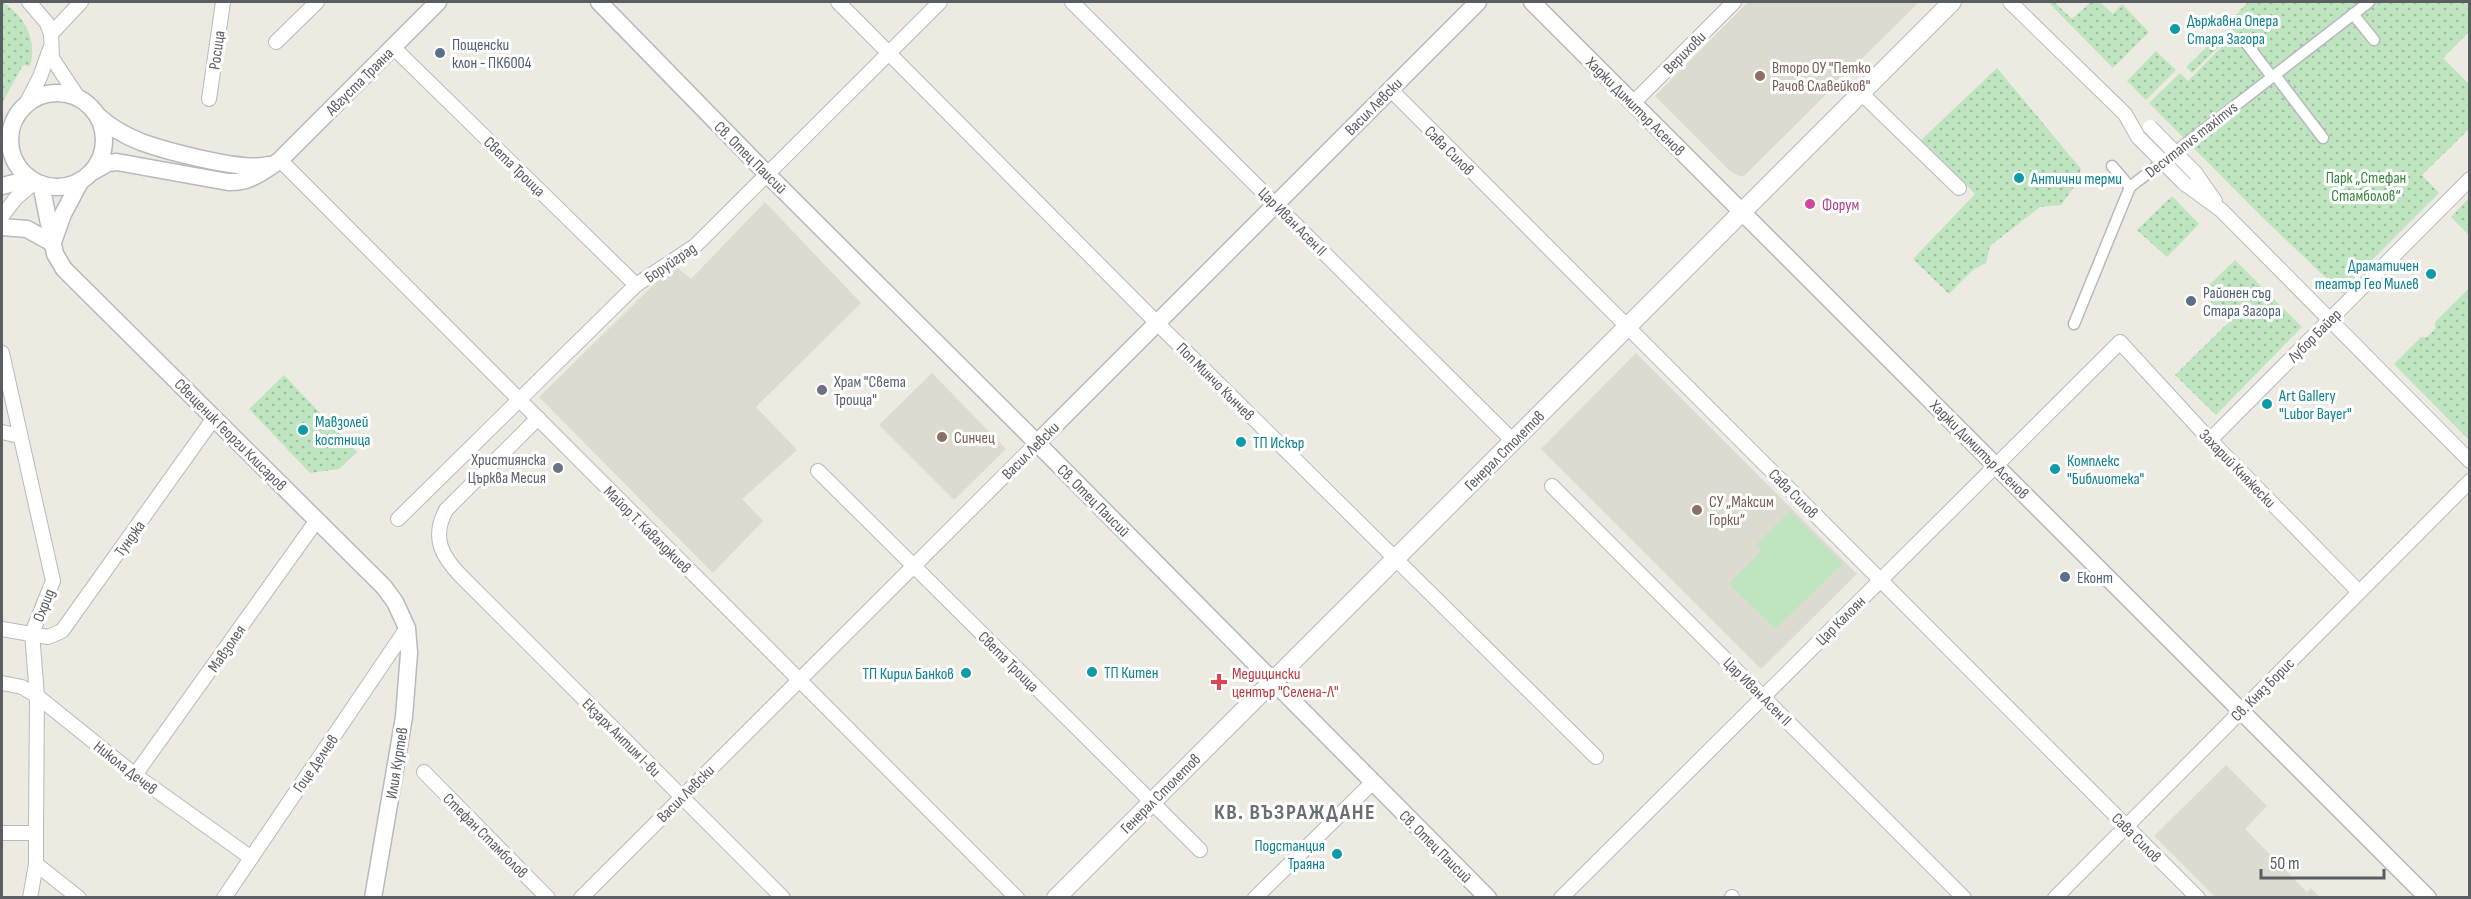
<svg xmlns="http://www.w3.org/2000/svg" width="2471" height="899" font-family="'Sofia Sans Condensed',sans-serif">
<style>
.education{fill:#dddacf}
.green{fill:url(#green-dots)}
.pitch{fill:#bee5bf}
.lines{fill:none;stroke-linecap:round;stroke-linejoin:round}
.pedestrian-casing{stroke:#b7b9be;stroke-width:13}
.minor-casing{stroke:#b7b9be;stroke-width:16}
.tertiary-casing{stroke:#b7b9be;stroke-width:19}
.secondary-casing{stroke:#b7bac0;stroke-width:20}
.pedestrian{stroke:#fff;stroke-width:10}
.minor{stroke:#fff;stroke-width:14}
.tertiary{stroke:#fff;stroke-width:16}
.secondary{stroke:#fff;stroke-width:18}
.minor-bridge-casing{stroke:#b7b9be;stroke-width:16;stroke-linecap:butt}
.minor-bridge{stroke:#fff;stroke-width:14}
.culture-dot{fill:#0f9aa8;stroke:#fff;stroke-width:2}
.service-dot{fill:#5c6f8a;stroke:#fff;stroke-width:2}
.education-dot{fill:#8d6e63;stroke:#fff;stroke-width:2}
.hotel-dot{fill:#d1479c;stroke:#fff;stroke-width:2}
.worship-dot{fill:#6b7280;stroke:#fff;stroke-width:2}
.health-dot{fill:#e0444e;stroke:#fff;stroke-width:2}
.labels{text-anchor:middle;stroke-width:6;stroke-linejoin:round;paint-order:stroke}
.culture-label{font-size:16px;fill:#0d838f;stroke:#fff;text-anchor:start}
.service-label{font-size:16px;fill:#4e5e75;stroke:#fff;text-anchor:start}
.street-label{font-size:16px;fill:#5a5d62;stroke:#fff}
.education-label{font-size:16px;fill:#785e54;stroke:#fff;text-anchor:start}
.park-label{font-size:16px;fill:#35863c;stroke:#fff}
.hotel-label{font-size:16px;fill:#b23c85;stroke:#fff;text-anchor:start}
.worship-label{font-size:16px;fill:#5b616d;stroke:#fff;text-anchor:start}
.health-label{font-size:16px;fill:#be3a42;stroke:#fff;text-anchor:start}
.district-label{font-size:22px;font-weight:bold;letter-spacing:1.5px;fill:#6b6f74;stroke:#fff}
</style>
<defs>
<pattern id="green-dots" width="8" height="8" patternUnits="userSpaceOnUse" patternTransform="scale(1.5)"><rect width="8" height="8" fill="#bee5bf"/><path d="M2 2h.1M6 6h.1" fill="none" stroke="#9dbd9f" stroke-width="1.8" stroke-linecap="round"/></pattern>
</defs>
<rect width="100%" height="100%" fill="#edebe1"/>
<!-- education -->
<g class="education">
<path d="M1748,2h171l-175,174h-5l-9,-5 -75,-75z"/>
<path d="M765,202l96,101 -105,104 41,43 -55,49 21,22 -50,52 -174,-176 135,-132 17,14z"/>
<path d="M1636,353l221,221 -96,95 -220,-220z"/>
<path d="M932,373l74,76 -52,51 -75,-75z"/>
<path d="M2226,765l41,41 -22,23 62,63 4,-4 9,9h-105l-61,-61z"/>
</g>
<!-- green -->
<g class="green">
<path d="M2,2c22,13 36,38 28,64l-7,-1 -21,38z"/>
<path d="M2048,2h6l18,17 19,-17h9l13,12 9,-10 27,28 -36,36z"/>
<path d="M2248,2h221v30l-26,26 26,26v45l-47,46 17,18 -89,89 1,5 -8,7 -80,-76 -114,-115 31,-30 8,8 47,-48 -8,-9z"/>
<path d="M2216,38l6,6 -30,29 -6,-6z"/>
<path d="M2156,51l20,19 -30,30 -19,-19z"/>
<path d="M1997,68l84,101 -7,18 -13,18 -21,2 -50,39 -4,17 -13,7 -24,24 -36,-35 62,-65 -54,-54z"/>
<path d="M2172,196l27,28 -32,33 -30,-27z"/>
<path d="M2469,198v37l-18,-18z"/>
<path d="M2235,260l67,67 -86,88 -41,-40 54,-53 -27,-30z"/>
<path d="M2469,288v152l-75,-76 27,-27h6l8,-8v-7z"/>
<path d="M284,375l73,77 -18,17 -29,4 -61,-64z"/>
</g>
<!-- pitch -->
<path class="pitch" d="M1790,511l53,53 -68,65 -46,-45 33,-34 -5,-6z"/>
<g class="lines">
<!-- pedestrian casing -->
<g class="pedestrian-casing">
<g id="pedestrian">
<path d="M2353,14l21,26"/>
<path d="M2246,43l26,34"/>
<path d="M2275,75l48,63"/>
<path d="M2112,166l18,21"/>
<path d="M2074,324l56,-137 239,-185"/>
</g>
</g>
<!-- minor casing -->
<g class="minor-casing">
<g id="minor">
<path d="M29,2l18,21 4,11 1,24 27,41"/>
<path d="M838,2l319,321 439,434"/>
<path d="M1072,2l441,439"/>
<path d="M2010,2l115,112 13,23"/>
<path d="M51,34l30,-32"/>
<path d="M276,42l41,-40"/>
<path d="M393,47l243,238"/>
<path d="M1390,89l808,809"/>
<path d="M1861,93l98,95"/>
<path d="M209,99l14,-97"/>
<path d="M1633,103l101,-101"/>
<path d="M24,108l16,-31 10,-28"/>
<path d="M280,160l737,738"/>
<path d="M2196,174l19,27"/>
<path d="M2184,183l37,27 249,251"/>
<path d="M2,216l14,-18 19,-16"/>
<path d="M2,353l51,228 -21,52 5,63 -1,137v31l-6,34"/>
<path d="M538,418l-92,92c-15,28 -4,47 16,67l321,321"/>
<path d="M2,432l17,4"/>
<path d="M2210,440l260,-261"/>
<path d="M818,471l382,379"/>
<path d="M1552,486l412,412"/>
<path d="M398,519l238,-234 59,-39 245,-244"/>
<path d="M2,629l46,8 14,-6 152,-213"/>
<path d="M2,683l20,4 15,9 98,79 115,82"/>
<path d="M424,772l124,126"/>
<path d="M135,775l182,-255"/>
<path d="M2,833h34"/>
<path d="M36,864l43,34"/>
<path d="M1732,897v1"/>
<path d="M224,898l183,-270"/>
<path d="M581,898l456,-455"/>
<path d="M1255,898l118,-116"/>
<path d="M1561,898l559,-556 90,98 149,152"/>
<path d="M2055,898l415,-417"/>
</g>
</g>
<!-- tertiary casing -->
<g class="tertiary-casing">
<g id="tertiary">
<path d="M599,2l169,173 269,268 451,455"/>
<path d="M1532,2l896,896"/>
<circle cx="57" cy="140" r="47"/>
<path d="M98,116c12,11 28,20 43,26 25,9 103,30 127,23"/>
<path d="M94,171l14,-8 9,-1 111,20c21,1 35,-10 52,-22l158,-158"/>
<path d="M41,184l14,70 9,15 320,318 11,15 12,26 2,25 -5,64 -31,181"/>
<path d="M2,186l28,-7"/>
<path d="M2,227l25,2 25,14"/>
<path d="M53,242l10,-28 17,-32"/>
<path d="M1037,443l441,-441"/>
</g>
</g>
<!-- secondary casing -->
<g class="secondary-casing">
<path id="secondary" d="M1056,898l896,-896"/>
</g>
<!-- pedestrian -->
<use href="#pedestrian" class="pedestrian"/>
<!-- minor -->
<use href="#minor" class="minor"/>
<!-- tertiary -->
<use href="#tertiary" class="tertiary"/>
<!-- secondary -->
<use href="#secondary" class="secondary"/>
<!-- minor-bridge casing -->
<g class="minor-bridge-casing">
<g id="minor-bridge">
<path d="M2150,127l46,47"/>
<path d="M2138,137l46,46"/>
</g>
</g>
<!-- minor-bridge -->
<use href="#minor-bridge" class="minor-bridge"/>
</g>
<!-- markers -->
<g class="culture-dot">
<circle cx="2175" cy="29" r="6"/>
<circle cx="2019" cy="178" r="6"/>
<circle cx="2431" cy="274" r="6"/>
<circle cx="2267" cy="404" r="6"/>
<circle cx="303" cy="430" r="6"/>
<circle cx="1241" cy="442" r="6"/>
<circle cx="2055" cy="469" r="6"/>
<circle cx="1092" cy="672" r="6"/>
<circle cx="966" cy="673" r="6"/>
<circle cx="1337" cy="854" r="6"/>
</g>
<g class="service-dot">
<circle cx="440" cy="53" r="6"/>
<circle cx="2191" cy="301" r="6"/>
<circle cx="2065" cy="577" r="6"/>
</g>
<g class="education-dot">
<circle cx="1760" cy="76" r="6"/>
<circle cx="942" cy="437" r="6"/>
<circle cx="1697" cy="510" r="6"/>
</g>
<circle class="hotel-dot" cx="1810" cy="204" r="6"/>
<g class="worship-dot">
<circle cx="822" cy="390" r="6"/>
<circle cx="558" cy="468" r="6"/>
</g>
<path class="health-dot" d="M1216 673h6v6h6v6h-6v6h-6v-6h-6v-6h6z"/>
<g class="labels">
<!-- culture labels -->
<g class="culture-label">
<text x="2187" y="26">Държавна Опера<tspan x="2187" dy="18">Стара Загора</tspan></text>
<text x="2031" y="184">Антични терми</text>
<text x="2419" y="271" text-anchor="end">Драматичен<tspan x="2419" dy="18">театър Гео Милев</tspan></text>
<text x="2279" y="401">Art Gallery<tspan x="2279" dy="18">"Lubor Bayer"</tspan></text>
<text x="315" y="427">Мавзолей<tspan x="315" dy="18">костница</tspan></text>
<text x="1253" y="448">ТП Искър</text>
<text x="2067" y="466">Комплекс<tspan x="2067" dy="18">"Библиотека"</tspan></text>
<text x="1104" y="678">ТП Китен</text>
<text x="954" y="679" text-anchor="end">ТП Кирил Банков</text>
<text x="1325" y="851" text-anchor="end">Подстанция<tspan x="1325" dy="18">Траяна</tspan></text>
</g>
<!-- service labels -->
<g class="service-label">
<text x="452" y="50">Пощенски<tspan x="452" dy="18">клон - ПК6004</tspan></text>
<text x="2203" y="298">Районен съд<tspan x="2203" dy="18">Стара Загора</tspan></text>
<text x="2077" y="583">Еконт</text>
</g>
<!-- street labels -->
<g class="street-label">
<text transform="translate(216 50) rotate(-82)" y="6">Росица</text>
<text transform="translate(1684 52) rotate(-45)" y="6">Верихови</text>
<text transform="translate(359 81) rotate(-45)" y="6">Августа Траяна</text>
<text transform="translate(1373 106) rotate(-45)" y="6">Васил Левски</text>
<text transform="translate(1636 106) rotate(45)" y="6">Хаджи Димитър Асенов</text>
<text transform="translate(2191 139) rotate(-38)" y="6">Decvmanvs maximvs</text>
<text transform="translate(1450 150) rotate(45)" y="6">Сава Силов</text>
<text transform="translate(751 157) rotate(45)" y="6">Св. Отец Паисий</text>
<text transform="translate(515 166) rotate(44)" y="6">Света Троица</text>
<text transform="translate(1293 221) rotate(45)" y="6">Цар Иван Асен II</text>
<text transform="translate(670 262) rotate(-34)" y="6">Боруйград</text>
<text transform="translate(2314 335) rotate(-45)" y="6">Лубор Байер</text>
<text transform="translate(1216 381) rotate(45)" y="6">Поп Минчо Кънчев</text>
<text transform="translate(231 434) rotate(45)" y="6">Свещеник Георги Клисаров</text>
<text transform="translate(1980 449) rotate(45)" y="6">Хаджи Димитър Асенов</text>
<text transform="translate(1030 450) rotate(-45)" y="6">Васил Левски</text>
<text transform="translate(1504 450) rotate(-45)" y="6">Генерал Столетов</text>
<text transform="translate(2238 468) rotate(46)" y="6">Захарий Княжески</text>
<text transform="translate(1794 493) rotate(45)" y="6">Сава Силов</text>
<text transform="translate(1094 500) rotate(45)" y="6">Св. Отец Паисий</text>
<text transform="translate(648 529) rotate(45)" y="6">Майор Т. Кавалджиев</text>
<text transform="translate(129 538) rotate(-54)" y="6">Тунджа</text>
<text transform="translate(43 605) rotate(-68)" y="6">Охрид</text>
<text transform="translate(1840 620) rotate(-45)" y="6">Цар Калоян</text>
<text transform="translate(226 648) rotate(-55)" y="6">Мавзолея</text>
<text transform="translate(1009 661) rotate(45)" y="6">Света Троица</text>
<text transform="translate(2262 689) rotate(-45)" y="6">Св. Княз Борис</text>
<text transform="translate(1758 691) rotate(45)" y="6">Цар Иван Асен II</text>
<text transform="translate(622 737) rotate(45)" y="6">Екзарх Антим I-ви</text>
<text transform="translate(315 763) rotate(-55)" y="6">Гоце Делчев</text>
<text transform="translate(396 763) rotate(-81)" y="6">Илия Куртев</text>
<text transform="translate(126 767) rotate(38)" y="6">Никола Дечев</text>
<text transform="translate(685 793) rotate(-45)" y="6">Васил Левски</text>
<text transform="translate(1160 793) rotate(-45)" y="6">Генерал Столетов</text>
<text transform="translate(486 835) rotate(45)" y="6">Стефан Стамболов</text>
<text transform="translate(2137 837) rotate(45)" y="6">Сава Силов</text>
<text transform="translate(1436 846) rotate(45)" y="6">Св. Отец Паисий</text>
</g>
<!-- education labels -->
<g class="education-label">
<text x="1772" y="73">Второ ОУ "Петко<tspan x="1772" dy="18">Рачов Славейков"</tspan></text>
<text x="954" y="443">Синчец</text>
<text x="1709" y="507">СУ „Максим<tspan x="1709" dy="18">Горки“</tspan></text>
</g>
<!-- park labels -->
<g class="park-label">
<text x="2366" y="183">Парк „Стефан<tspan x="2366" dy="18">Стамболов“</tspan></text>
</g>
<!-- hotel labels -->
<g class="hotel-label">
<text x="1822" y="210">Форум</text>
</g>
<!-- worship labels -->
<g class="worship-label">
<text x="834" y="387">Храм "Света<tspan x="834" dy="18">Троица"</tspan></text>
<text x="546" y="465" text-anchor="end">Християнска<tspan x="546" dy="18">Църква Месия</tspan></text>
</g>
<!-- health labels -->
<g class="health-label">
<text x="1232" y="679">Медицински<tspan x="1232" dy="18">център "Селена-Л"</tspan></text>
</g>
<!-- district labels -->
<g class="district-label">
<text x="1295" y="819">КВ. ВЪЗРАЖДАНЕ</text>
</g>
</g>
<!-- border -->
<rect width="2471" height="899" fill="none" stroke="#5a5d62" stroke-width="6"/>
<!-- scale -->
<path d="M2261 869v9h123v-9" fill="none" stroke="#5a5d62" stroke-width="3"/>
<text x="2270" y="869" font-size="18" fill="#5a5d62" stroke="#ffffff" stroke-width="4.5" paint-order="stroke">50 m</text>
</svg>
